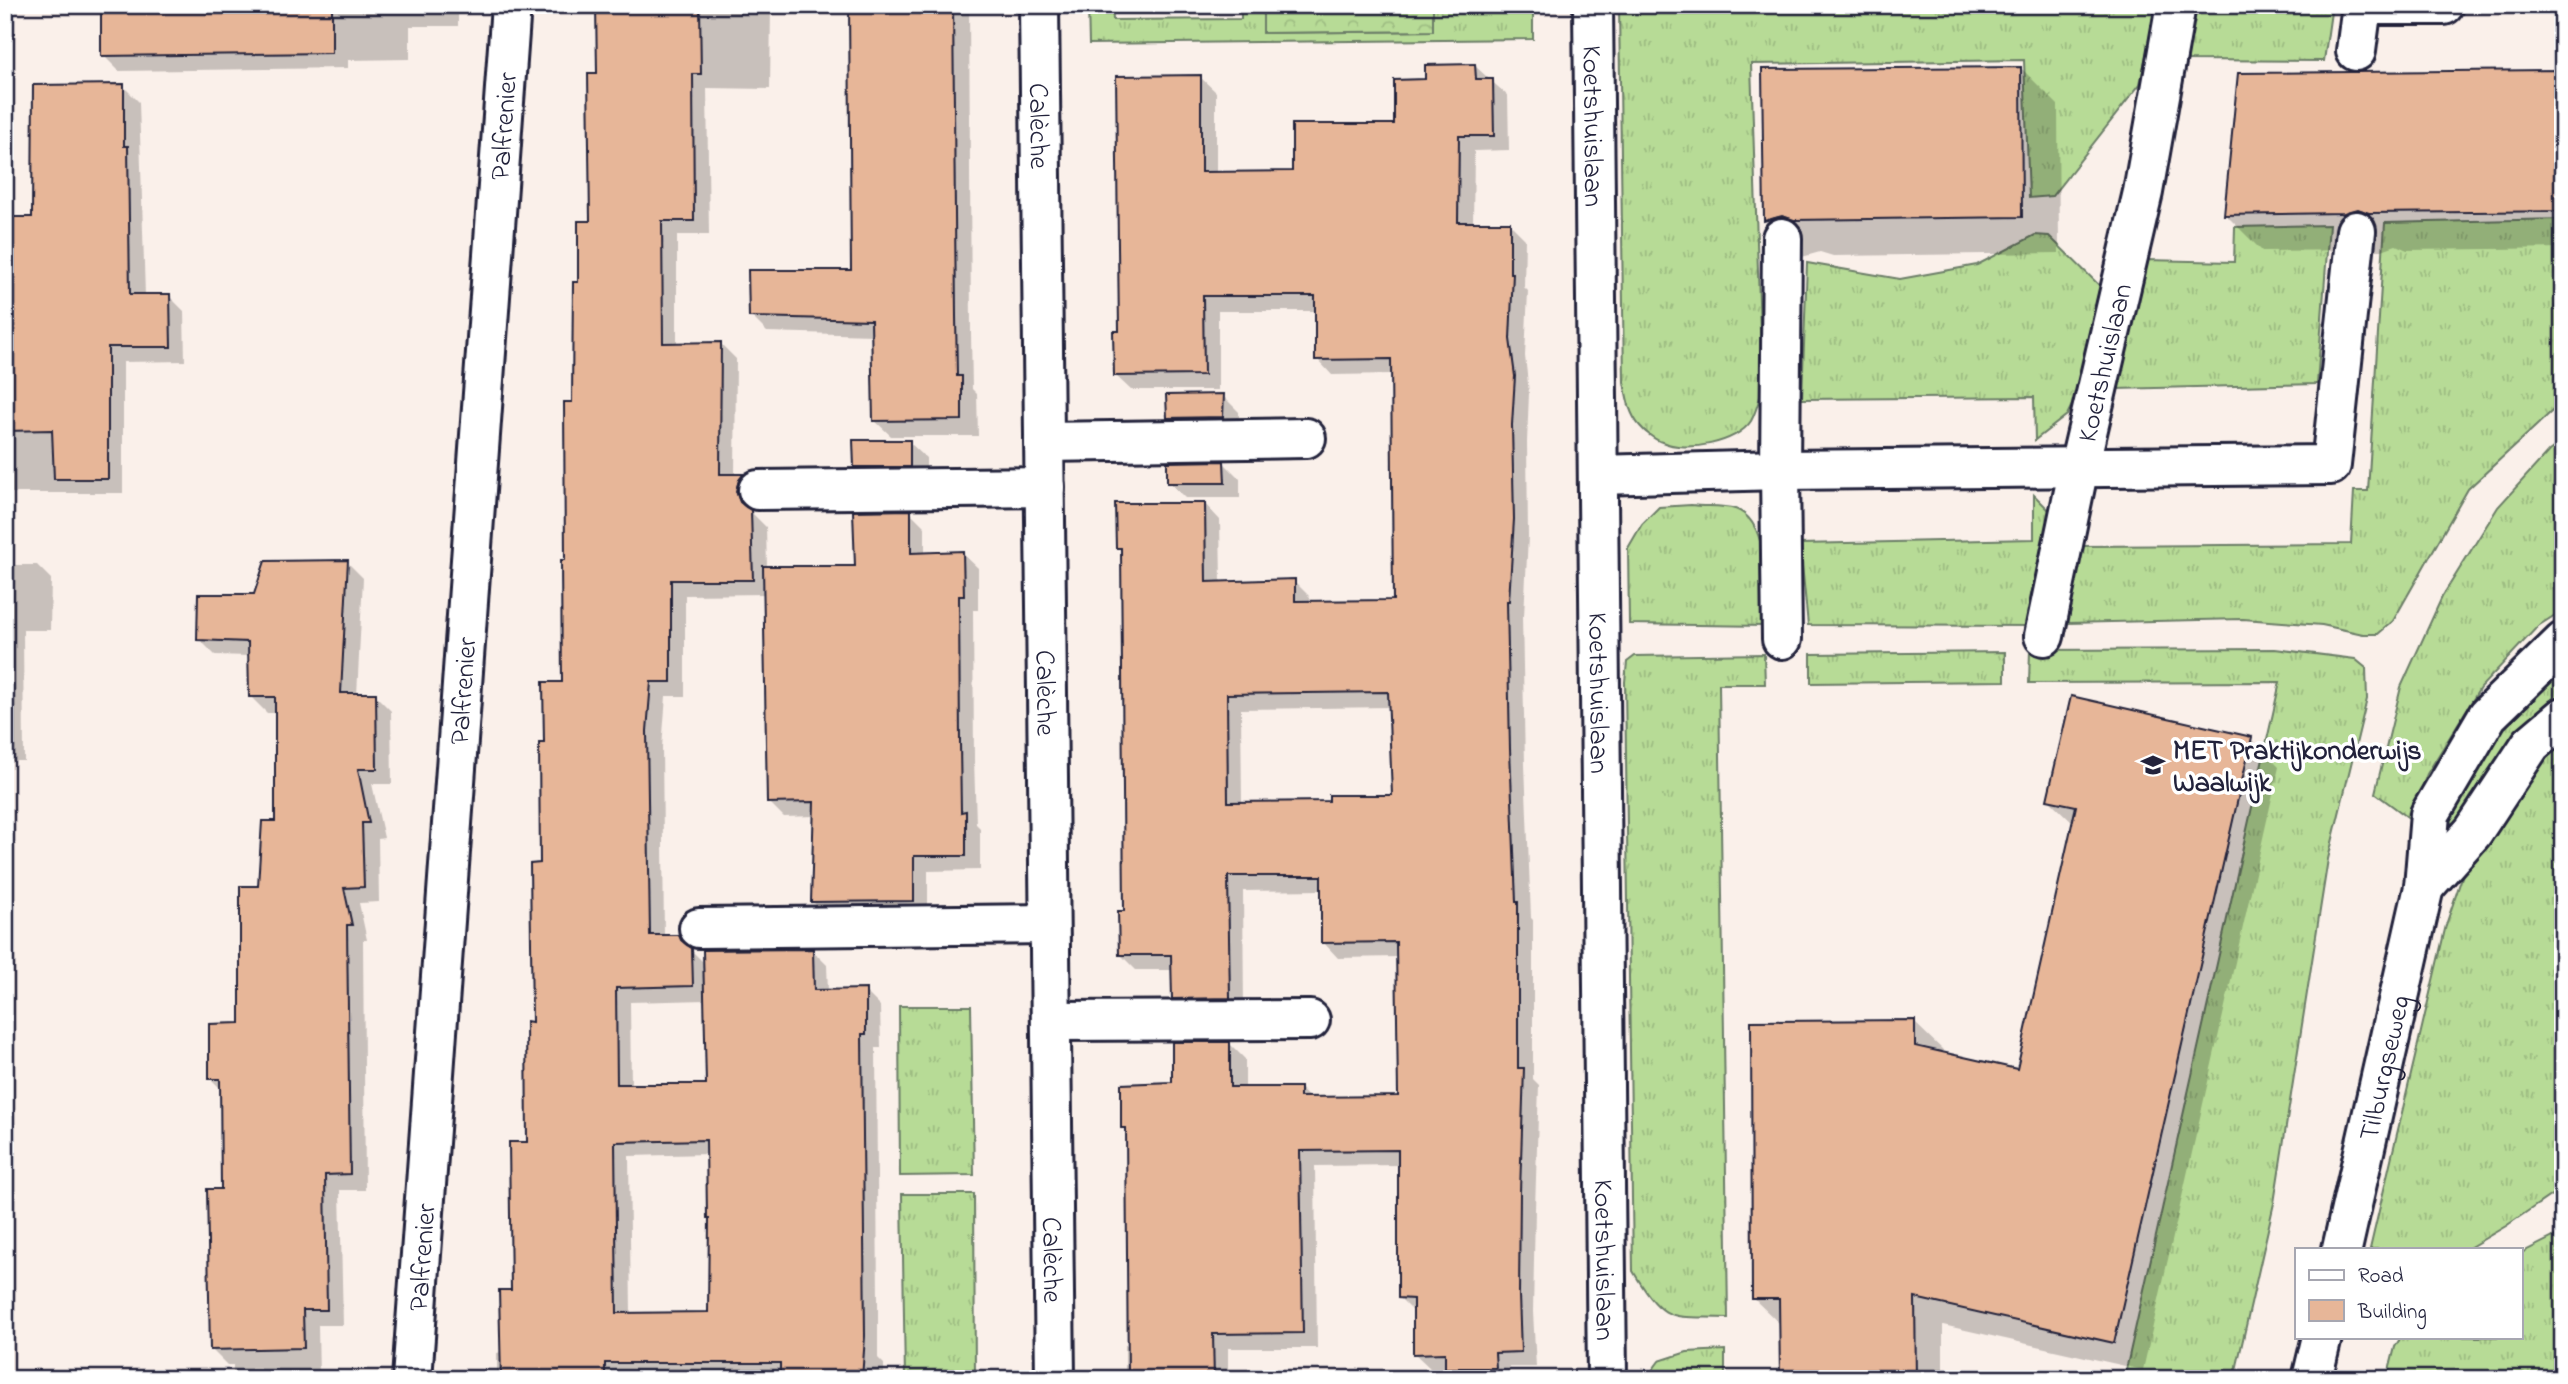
<svg xmlns="http://www.w3.org/2000/svg" width="2568" height="1384" font-family="'Indie Flower',sans-serif">
<style>
.grass{fill:url(#grass-tufts);stroke:#6c7e68;stroke-width:2}
.park{fill:url(#park-crowns);stroke:#6c7e68;stroke-width:2}
.shadow{fill:#0003;fill-rule:evenodd}
.building{fill:#e7b698;stroke:#22223b;stroke-width:2;fill-rule:evenodd}
.lines{fill:none;stroke-linecap:round;stroke-linejoin:round}
.minor-casing{stroke:#22223b;stroke-width:44}
.minor{stroke:#fff;stroke-width:38}
.labels{text-anchor:middle;stroke-width:7;stroke-linejoin:round;paint-order:stroke}
.street-label{font-size:28px;fill:#22223b;stroke:#fff}
.poi-label{font-size:28px;font-weight:bold;fill:#22223b;stroke:#fff;text-anchor:start}
</style>
<defs>
<pattern id="grass-tufts" width="24" height="20" patternUnits="userSpaceOnUse" patternTransform="scale(1.75)"><rect width="24" height="20" fill="#b7db96"/><path d="M3 7l-1-3M5 7V3M7 7l1-3M15 17l-1-3M17 17v-4M19 17l1-3" fill="none" stroke="#9dbc82"/></pattern>
<pattern id="park-crowns" width="20" height="18" patternUnits="userSpaceOnUse" patternTransform="scale(1.75)"><rect width="20" height="18" fill="#b7db96"/><path d="M2 6a3 3 0 1 1 6 0M12 15a3 3 0 1 1 6 0" fill="none" stroke="#9dbc82"/></pattern>
</defs>
<rect width="100%" height="100%" fill="#faf0ea"/>
<filter id="ink" filterUnits="userSpaceOnUse"><feTurbulence type="fractalNoise" baseFrequency=".0143" numOctaves="2"/><feDisplacementMap in="SourceGraphic" scale="14" xChannelSelector="R" yChannelSelector="G"/><feConvolveMatrix kernelMatrix="1 2 1 2 8 2 1 2 1" color-interpolation-filters="sRGB"/></filter>
<g filter="url(#ink)">
<!-- grass -->
<g class="grass">
<path d="M1088,5h24l1,15 128,-1v-14h22l1,28 168,-2 1,-26h100v34l-444,5z"/>
<path d="M1619,5h538l-17,79 -88,112 -23,2 -5,-138 -273,4 11,326c-3,10 -6,22 -11,31 -14,22 -65,32 -89,21 -7,-2 -17,-10 -22,-16 -11,-12 -13,-28 -16,-44z"/>
<path d="M2193,5h139l-8,56 -141,-1z"/>
<path d="M2563,219v182l-95,88 -75,132 -15,13h-15l-41,-9 -79,-6 -175,4 15,-77 268,-2 3,-53h14l17,-268z"/>
<path d="M2329,225l-12,159 -201,5 30,-129 88,2 1,-35z"/>
<path d="M2035,235l14,1 51,50 -26,115 -7,14 -32,25 -1,-43 -232,2 5,-136 93,16 77,-14z"/>
<path d="M2563,441v169l-25,16 -58,62 -53,86 -17,45 -35,-26 26,-106 41,-90 56,-90 51,-56z"/>
<path d="M2034,495l18,18 -23,113 -221,-1 -8,-81 234,-5z"/>
<path d="M1691,505c14,2 31,0 44,4 37,12 30,87 30,117l-136,-2 -1,-76 14,-24 17,-17z"/>
<path d="M2275,649l80,10 11,9 1,31 -39,160 -54,344 -40,176h-110l156,-697 -251,1 1,-33z"/>
<path d="M2005,652v29l-194,2v-29z"/>
<path d="M1764,654l1,30h-46l9,634c-58,-2 -63,7 -95,-47l-8,-589 2,-20 8,-6z"/>
<path d="M2563,664v35l-53,47 -56,79 -9,-6 19,-35 52,-74z"/>
<path d="M2563,741v446l-57,39 -39,23h-97l76,-324 21,-63 37,-61z"/>
<path d="M899,1006h72l3,169 -74,1z"/>
<path d="M974,1194l1,185h-70l-3,-185z"/>
<path d="M2563,1232v147h-176l8,-32 6,-10h120v-84z"/>
<path d="M1725,1350v29h-79l13,-18 28,-9z"/>
</g>
<!-- park -->
<path class="park" d="M1263,5h170v26l-170,2z"/>
<!-- shadow -->
<g class="shadow">
<path d="M102,5h356v21h-48v33l-62,1v8l-229,3 -16,-16z"/>
<path d="M598,5h173l-1,84 -63,-1 2,147h-32v109h44l15,15 -1,117h8l15,14 -7,17 2,7 13,13 1,41h89l54,-56 15,15v27l37,-1 16,15v42h-5l1,149 2,65 4,4v42l-52,1v45l-100,1 -15,-15 2,-86 -31,1 -15,-15 -4,-208 -80,1v101h-19l-4,51 2,190h14l27,27 107,-14 15,15 1,26h37l15,15 1,42h-5l2,256v54l6,6v15h-387v-26l4,-1 12,-60 16,-148 17,-399 18,-61 16,-400 11,-61 8,-148zM706,1000l1,85 -76,1 -1,-84zM708,1154l3,65 -2,95h-78l-2,-158z"/>
<path d="M850,5h119l2,328 1,56 5,5 1,42h-87l-17,-16 -1,-85 -106,-3 -16,-16 102,-45z"/>
<path d="M1475,66l33,30 1,54 -35,1 -1,73h37l15,15 -1,48 4,4 -3,65 4,37 -2,49 1,94 -4,80h-2l3,149 6,153 2,2v159l6,6 -4,124 -2,103 3,55h-26v12h-52l-11,-11h-17l-16,-15v-41l-14,-14v-133l-85,1 2,182h-89v31h-103v-34h4l-1,-213 -5,-5 51,-43 56,-40 15,15v30l55,-1 10,11 90,-1 -2,-141 -60,1 -15,-16v-52l-80,1 1,122h-55l-15,-15 -1,-28h-37l-15,-15 5,-42 -3,-361 -5,-5 87,-43 15,16 1,63 73,-2 16,16v6l85,-1 -3,-228 -60,1 -15,-16v-48h-99v79h-87l-16,-15 6,-43 79,-255 16,15v81h78l101,-47 31,-45zM1391,707l3,89 -63,7h-89l-1,-94z"/>
<path d="M2021,68l37,37 1,148 -226,3 -13,-4 -18,5 -36,-37z"/>
<path d="M2563,71v177l-156,2 -11,-5 -14,5 -120,1 -37,-37z"/>
<path d="M123,86l16,16 6,194h24l15,15 1,50 -62,1v131h-118v-143h4l25,-132z"/>
<path d="M1223,396l16,16v21l-55,1 -16,-16z"/>
<path d="M909,442l17,16v24l-54,1 -16,-17z"/>
<path d="M1224,463l16,16v19h-55l-16,-16z"/>
<path d="M347,562l16,16 -6,117h18l16,16 1,73h-20l12,54 -6,1 1,63 -20,1 8,37h-4l2,250h-25l3,135h-25l1,54h-86v-14h-6l-16,-16 11,-159v-100l-12,-12 32,-53 18,-138 16,-65 1,-109h-10l-16,-16 -1,-41 -35,-1 -16,-16 57,-43z"/>
<path d="M5,565h32l14,14 -1,51h-27l1,131h-19z"/>
<path d="M2251,739l28,28 -136,603 -200,-45v54h-162v-54l-27,-26 160,-277 29,28v4l75,17 56,-247 -25,-24z"/>
</g>
<!-- building -->
<g class="building">
<path d="M101,5h231v48l-231,3z"/>
<path d="M596,5h104l1,69h-8l1,147h-32l1,122 58,-1 -1,132h24l-5,6 -3,11 4,11 11,8 2,70h-82v102h-20l-4,49 3,204h29l2,5 11,8 1,38 -77,2 1,96h89l-3,-134 110,-1 1,41 52,-1v45h-4l3,302 -3,43h-82v-16h-175v16h-104l-2,-89h12l-2,-148h18l-1,-121 6,1 -2,-158 10,-1 -1,-120h5l-1,-61h19l-1,-122h4l-1,-158h8l1,-120h5v-61h12l-2,-148h9zM706,1140l1,78h2l-1,94 -91,1 -2,-171z"/>
<path d="M849,5h104l3,311 1,60h5v44l-89,1 -2,-101 -122,-3 -1,-47h103z"/>
<path d="M1475,64l1,15h17l1,57h-35l-1,86h52v51h3l-3,66 5,37 -3,49 2,94 -5,82h-2l3,148 6,153h2v166h6l-4,124 -1,103 2,57 -26,1 1,15h-51v-15l-32,1v-55l-15,-1v-148l-98,1 3,182 -90,1 1,45h-86l-2,-251h-5v-44l51,-2v-40h58v45h70v10l98,-1 -2,-154 -75,1v-67h-93l2,122 -58,1 -1,-44h-52l-1,-44h6l-3,-363h-5l-1,-45h90l1,79 89,-3v22l98,-1 -2,-241 -76,1v-64h-112l1,79 -90,1 -1,-45h6l-3,-255 85,-1v97l91,-1v-47h102v-44l31,-1v-14zM1388,692l4,103h-63v6l-101,1 -1,-108z"/>
<path d="M2021,67l1,150 -228,3 -12,-4 -18,5 -2,-152z"/>
<path d="M2563,70v141l-194,2 -11,-4 -14,4 -120,2 14,-142z"/>
<path d="M124,84v62h4l2,148h40l1,53h-63v132h-54l-2,-49 -47,1v-83h2l-2,-131h27l1,-132z"/>
<path d="M1224,394l-1,23 -56,1 -1,-23z"/>
<path d="M853,440h57v27h-56z"/>
<path d="M1224,461l1,22h-58v-21z"/>
<path d="M911,510v43l52,-2 1,45h-5l1,147 1,69 5,-1v45h-52v45l-103,1 3,-100 -47,1 -4,-237h92l-2,-55z"/>
<path d="M348,560l-7,133h35l1,76h-19l11,54h-7l2,64 -20,1 8,37h-5l3,249 -25,1 2,135h-24l1,38 -94,2 -3,-161h14l-1,-110h-11v-55l31,-1v-137h18l4,-65h13v-124h-26l-1,-55 -51,-2 1,-46h56l11,-33z"/>
<path d="M2071,696l181,41 -138,606 -199,-45 1,81h-136l-1,-80h-27l-1,-278 164,-1v26l102,23 59,-263 -29,-6z"/>
</g>
<g class="lines">
<!-- minor casing -->
<g class="minor-casing">
<g id="minor">
<path id="s1" d="M1039,5l16,1374"/>
<path id="s2" d="M1593,5l14,1374"/>
<path d="M2362,5h82"/>
<path d="M2356,51l6,-46"/>
<path d="M1782,238l-2,232 2,169"/>
<path d="M1044,442l262,-4"/>
<path d="M1598,475l182,-5 551,-5 25,-234"/>
<path d="M758,490l287,-3"/>
<path id="s3" d="M2044,636l35,-169 64,-275 33,-187"/>
<path d="M2424,887l49,-55 58,-88 32,-27"/>
<path d="M699,928l350,-4"/>
<path d="M1051,1021l259,-1"/>
<path id="s4" d="M2342,1249l82,-362 6,-73 58,-99 75,-73"/>
<path id="s5" d="M412,1379l99,-1374"/>
<path d="M2312,1379l10,-42"/>
</g>
</g>
<!-- minor -->
<use href="#minor" class="minor"/>
</g>
</g>
<!-- icons -->
<defs>
<g id="university-bare" transform="scale(1.89)"><path d="M0-5L7-2L0 1L-7-2ZM-4 1L0 2.5L4 1V4Q0 6-4 4Z" fill="#22223b" stroke="#fff" stroke-width="2.5" paint-order="stroke"/></g>
</defs>
<g fill-rule="evenodd">
<use href="#university-bare" x="2153" y="765"/>
</g>
<g class="labels">
<!-- street labels -->
<g class="street-label">
<text dy="10" stroke="none"><textPath href="#s1" startOffset="121">Calèche</textPath></text>
<text dy="10" stroke="none"><textPath href="#s2" startOffset="121">Koetshuislaan</textPath></text>
<text dy="10" stroke="none"><textPath href="#s5" startOffset="1256">Palfrenier</textPath></text>
<text dy="10" stroke="none"><textPath href="#s3" startOffset="280">Koetshuislaan</textPath></text>
<text dy="10" stroke="none"><textPath href="#s5" startOffset="690">Palfrenier</textPath></text>
<text dy="10" stroke="none"><textPath href="#s1" startOffset="688">Calèche</textPath></text>
<text dy="10" stroke="none"><textPath href="#s2" startOffset="688">Koetshuislaan</textPath></text>
<text dy="10" stroke="none"><textPath href="#s4" startOffset="186">Tilburgseweg</textPath></text>
<text dy="10" stroke="none"><textPath href="#s5" startOffset="122">Palfrenier</textPath></text>
<text dy="10" stroke="none"><textPath href="#s1" startOffset="1255">Calèche</textPath></text>
<text dy="10" stroke="none"><textPath href="#s2" startOffset="1255">Koetshuislaan</textPath></text>
</g>
<!-- poi labels -->
<g class="poi-label">
<text x="2173" y="759">MET Praktijkonderwijs<tspan x="2173" dy="32">Waalwijk</tspan></text>
</g>
</g>
<!-- margin -->
<rect width="2568" height="1384" fill="none" stroke="#fff" stroke-width="28"/>
<rect x="14" y="14" width="2540" height="1356" fill="none" stroke="#22223b" stroke-width="2.5" filter="url(#ink)"/>
<!-- legend -->
<rect x="2295" y="1248" width="228" height="91" fill="#ffffff" stroke="#a7a7b1" stroke-width="2"/>
<rect x="2309" y="1270" width="35" height="10" fill="#ffffff" stroke="#a7a7b1" stroke-width="2"/>
<text x="2358" y="1282" font-size="21" fill="#22223b">Road</text>
<rect x="2309" y="1300" width="35" height="21" fill="#e7b698" stroke="#a7a7b1" stroke-width="2"/>
<text x="2358" y="1318" font-size="21" fill="#22223b">Building</text>
</svg>
